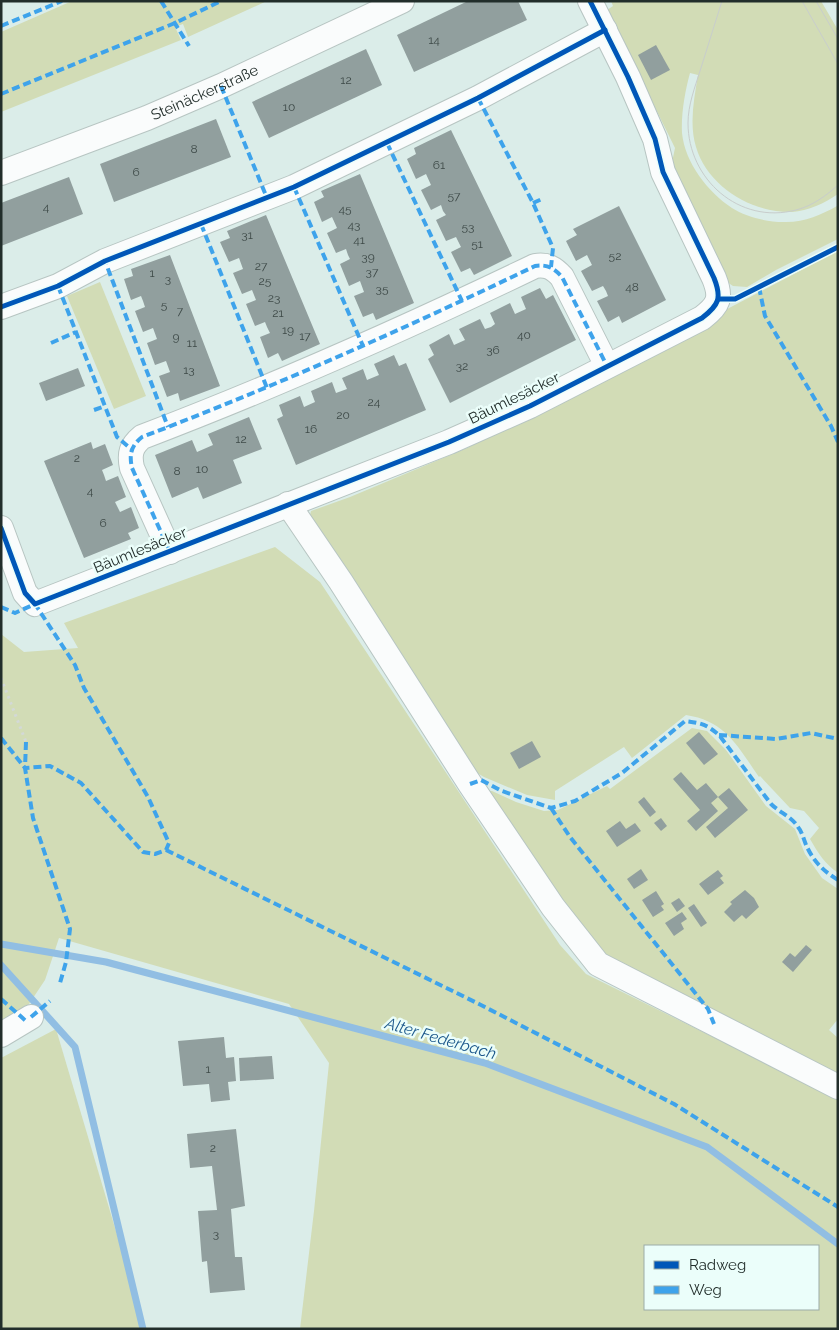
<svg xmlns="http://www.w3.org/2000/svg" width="839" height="1330" font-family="Raleway,sans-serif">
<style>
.green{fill:#d2dcb6;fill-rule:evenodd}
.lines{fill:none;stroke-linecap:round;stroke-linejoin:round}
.stream{stroke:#91bee3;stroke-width:7}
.building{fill:#919f9e}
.minor-casing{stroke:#b7c5c2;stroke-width:26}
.path{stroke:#d3d9d7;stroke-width:3;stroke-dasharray:2.5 4;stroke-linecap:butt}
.minor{stroke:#fafcfc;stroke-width:24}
.tram{stroke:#c8cdcc;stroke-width:1}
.quiet{stroke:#3ea3eb;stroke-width:4;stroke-dasharray:8 4;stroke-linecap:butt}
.cycleway-casing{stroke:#ebfefa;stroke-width:8}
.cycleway{stroke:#0057b8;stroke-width:5}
.labels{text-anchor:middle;stroke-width:5;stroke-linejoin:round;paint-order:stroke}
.number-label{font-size:12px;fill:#3e4a48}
.street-label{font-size:15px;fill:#222e2b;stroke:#ebfefa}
.water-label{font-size:16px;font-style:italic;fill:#1c588b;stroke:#ebfefa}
</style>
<rect width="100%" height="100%" fill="#dbede9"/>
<!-- green -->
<g class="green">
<path d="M72,1h195l-79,36 -5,-13 -8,3 6,13 -180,72v-80z"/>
<path d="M611,1h210l17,29v164c-13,9 -30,17 -46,18 -40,1 -84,-25 -96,-65 -7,-23 -2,-48 2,-72l-8,-2c-5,18 -9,41 -8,60 3,30 26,59 50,75 14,9 35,14 51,14 20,1 38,-7 54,-16l1,33 -62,31 -29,17 -14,-1 -12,-8 -51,-106 5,-24 -68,-138 6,-4z"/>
<path d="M838,251v622c-13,-9 -20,-20 -28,-34l9,-11 -15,-17 -14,-3 -30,-32 -1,1c-21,-30 -33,-56 -73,-62l-54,43 -8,-11 -69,44v9l-28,-5 -43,-18 -17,-10 -158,-248 2,-8 39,-14 117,-49 144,-71 99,-59z"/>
<path d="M100,282l46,114 -32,13 -47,-113z"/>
<path d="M275,547l45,35 240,363 26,29 252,125v230h-538l14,-118 15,-148 -40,-59 -230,-66 -14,42 -20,30 -24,15v-391l23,18 54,-4 -14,-25zM645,1246h173v63h-173z"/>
<path d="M692,728l15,3 19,19 40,56 29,23 10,25 17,24 16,11v130l-9,11 9,8v40l-234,-118 -123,-170 11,1 24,11 28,9 14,-1 49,-24 3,3z"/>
<path d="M56,1029l89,300h-144v-271z"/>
</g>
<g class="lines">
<!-- stream -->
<g class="stream">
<path d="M1,944l105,18 379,101 222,84 131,97"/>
<path d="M1,965l74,82 68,282"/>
</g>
</g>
<!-- building -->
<g class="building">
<path d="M468,1h50l9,19 -113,52 -17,-37z"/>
<path d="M656,45l14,25 -19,10 -13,-25z"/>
<path d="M366,49l16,36 -113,53 -17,-36z"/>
<path d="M216,119l15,38 -117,45 -14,-38z"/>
<path d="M451,130l61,126 -38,19 -4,-7 -9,4 -10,-20 10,-5 -5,-10 -10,4 -10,-21 10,-5 -3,-4 -2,-6 -10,5 -10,-20 10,-5 -5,-11 -10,5 -9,-20 9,-5 -2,-6z"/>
<path d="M360,174l54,129 -38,17 -3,-7 -10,4 -9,-21 10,-4 -4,-11 -11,5 -9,-22 10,-5 -2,-4 -2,-6 -10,4 -9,-20 10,-5 -5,-11 -10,5 -8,-20 10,-5 -3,-6z"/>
<path d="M69,177l14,37 -82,32v-43z"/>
<path d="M619,206l47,94 -44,23 -3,-7 -11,6 -11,-21 11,-5 -2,-5 -3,-5 -11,5 -11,-20 11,-6 -5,-10 -11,6 -10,-20 11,-6 -4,-6z"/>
<path d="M266,215l54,129 -38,17 -4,-8 -10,5 -8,-21 10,-4 -3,-6 -2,-5 -10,4 -9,-22 10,-4 -4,-10 -10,4 -9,-21 10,-4 -4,-11 -10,4 -9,-20 10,-4 -3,-7z"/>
<path d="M170,255l50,131 -40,15 -2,-8 -11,4 -8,-21 11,-4 -4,-11 -11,4 -8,-22 10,-4 -4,-11 -10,4 -8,-21 10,-4 -2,-6 -2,-5 -10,4 -7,-21 9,-3 -2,-7z"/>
<path d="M540,288l6,11 7,-4 23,45 -126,63 -22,-44 6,-4 -5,-10 20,-11 5,11 11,-5 -6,-11 21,-10 5,10 6,-2 4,-3 -5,-11 20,-10 5,11 11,-5 -5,-12z"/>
<path d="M394,355l5,11 7,-3 20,47 -130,55 -19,-46 6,-3 -4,-11 21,-9 4,11 11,-5 -4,-11 21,-9 4,11 11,-4 -5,-11 21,-9 4,11 12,-5 -5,-11z"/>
<path d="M78,368l7,18 -39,15 -7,-18z"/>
<path d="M249,417l13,32 -29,11 9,23 -39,16 -5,-12 -26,11 -17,-43 37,-15 5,12 16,-7 -5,-11z"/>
<path d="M91,442l2,7 12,-5 8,21 -11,5 2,5 2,6 12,-5 8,21 -11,5 5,10 11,-5 8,21 -11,5 3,6 -47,19 -40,-97z"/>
<path d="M699,732l19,22 -14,11 -18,-22z"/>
<path d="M532,741l9,16 -22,12 -9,-16z"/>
<path d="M681,772l16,18 9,-7 12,14 11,-9 19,22 -33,28 -9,-11 22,-19 -10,-11 -7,6 7,8 -22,20 -9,-10 13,-11 -27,-31z"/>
<path d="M644,797l12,15 -6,5 -12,-15z"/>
<path d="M661,818l6,8 -6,5 -7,-8z"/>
<path d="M620,821l6,8 9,-6 6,8 -24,16 -11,-16z"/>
<path d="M641,869l7,11 -14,9 -7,-10z"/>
<path d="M718,870l5,6 -3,2 4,5 -16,12 -9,-11z"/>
<path d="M745,890l9,8 5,9 -13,12 -4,-4 -8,7 -10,-10 8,-8 -2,-2z"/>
<path d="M656,891l8,13 -3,2 3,4 -11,7 -11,-17z"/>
<path d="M679,898l6,8 -8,6 -6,-9z"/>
<path d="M694,904l13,19 -6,4 -13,-19z"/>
<path d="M682,912l5,7 -6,4 3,6 -10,7 -9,-13z"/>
<path d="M806,945l6,5 -19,22 -11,-10 8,-9 5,4z"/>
<path d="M224,1037l2,21 8,-1 2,24 -8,1 2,18 -19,2 -2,-18 -26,2 -5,-45z"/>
<path d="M272,1056l2,23 -34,2 -1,-23z"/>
<path d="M236,1129l9,77 -14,3 4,48h7l3,33 -35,3 -3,-32 -5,1 -4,-51 19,-1 -5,-44 -22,2 -3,-34z"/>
</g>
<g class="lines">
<!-- minor casing -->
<g class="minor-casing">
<g id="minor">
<path id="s1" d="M1,173l146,-55 74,-32 181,-85"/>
<path d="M1,307l57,-21 47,-25 189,-74 184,-89 127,-68"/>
<path d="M288,504l53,78 129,202 83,123 45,57 240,123"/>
<path d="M1,528l24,65 10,11 414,-162 81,-36 172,-88c17,-13 20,-20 12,-40l-51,-106 -8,-33 -27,-62 -38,-76"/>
<path d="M170,552l-38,-84c-3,-14 -1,-22 10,-31 134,-51 264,-109 393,-171 12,-2 19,2 27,11l45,89"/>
<path d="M1,1035l30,-18"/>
</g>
</g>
<!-- path -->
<path class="path" d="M1,678l25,64"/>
<!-- minor -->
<use href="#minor" class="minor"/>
<!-- tram -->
<g class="tram">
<path d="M722,1c-7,23 -15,47 -22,70 -5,16 -12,34 -12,52 0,56 51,102 108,87 16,-4 30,-14 42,-25"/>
<path d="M802,1l36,63"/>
<path d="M816,1l22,38"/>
</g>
<!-- quiet -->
<g class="quiet">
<path d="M161,1l28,45"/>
<path d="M1,26l61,-25"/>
<path d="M221,86l46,112"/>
<path d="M1,94l174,-71 46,-22"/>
<path d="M478,98l55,105 20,45 -2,19"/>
<path d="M387,143l75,158"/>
<path d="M294,187l69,159"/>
<path d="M533,203l9,-4"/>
<path d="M201,224l66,164"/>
<path d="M109,260l-4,1 63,166"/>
<path d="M58,286l59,151 14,12"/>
<path d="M759,287l6,29 66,110 7,16"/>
<path d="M51,343l25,-11"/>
<path d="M94,410l11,-4"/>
<path d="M170,552l-38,-84c-3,-14 -1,-22 10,-31 134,-51 264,-109 393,-171 12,-2 19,2 27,11l45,89"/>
<path d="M1,607l14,6 20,-9 40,61 9,23 64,109 21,46 -3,7 -11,4 -12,-2 -62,-69 -31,-17 -25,2"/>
<path d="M719,735l57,4 35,-6 27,6"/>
<path d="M1,738l24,30"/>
<path d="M26,742l-1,26 8,50 37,111 -4,33 -6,21"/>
<path d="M470,784l11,-4 21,11 49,17 24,-7 47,-28 63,-52c16,2 21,3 34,14l52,69c8,8 21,13 27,23 5,6 6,15 10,22 7,14 17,23 30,31"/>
<path d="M551,808l19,29 138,172 6,15"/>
<path d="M166,850l313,154 195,100 164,103"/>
<path d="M1,999l25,22"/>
<path d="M31,1017l19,-16"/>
</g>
<!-- cycleway casing -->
<g class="cycleway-casing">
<g id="cycleway">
<path d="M719,299h16l103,-52"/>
<path d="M1,307l57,-21 47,-25 189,-74 184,-89 127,-68"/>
<path d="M1,528l24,65 10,11 414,-162 81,-36 172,-88c17,-13 20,-20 12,-40l-51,-106 -8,-33 -27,-62 -38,-76"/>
</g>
</g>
<!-- cycleway -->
<use href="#cycleway" class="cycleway"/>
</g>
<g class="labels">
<!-- number labels -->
<g class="number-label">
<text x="434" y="44">14</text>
<text x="346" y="84">12</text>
<text x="289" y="111">10</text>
<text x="194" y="153">8</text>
<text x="439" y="169">61</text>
<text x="136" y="176">6</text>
<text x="454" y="200">57</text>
<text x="46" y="211">4</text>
<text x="345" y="213">45</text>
<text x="354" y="229">43</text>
<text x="468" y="231">53</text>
<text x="247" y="239">31</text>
<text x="359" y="244">41</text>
<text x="477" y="248">51</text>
<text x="615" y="260">52</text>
<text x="368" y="261">39</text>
<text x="261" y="270">27</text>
<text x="372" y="276">37</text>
<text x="152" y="277">1</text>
<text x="168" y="283">3</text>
<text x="265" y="285">25</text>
<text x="632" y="291">48</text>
<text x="382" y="293">35</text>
<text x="274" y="302">23</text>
<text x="164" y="309">5</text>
<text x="180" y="315">7</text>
<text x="278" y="317">21</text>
<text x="288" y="334">19</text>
<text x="524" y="339">40</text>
<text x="305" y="340">17</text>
<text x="176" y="341">9</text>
<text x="192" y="347">11</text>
<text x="493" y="354">36</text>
<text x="462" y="370">32</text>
<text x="189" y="374">13</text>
<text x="374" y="406">24</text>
<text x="343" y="419">20</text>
<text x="311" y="433">16</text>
<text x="241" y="443">12</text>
<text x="77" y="462">2</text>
<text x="202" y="473">10</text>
<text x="177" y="475">8</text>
<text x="90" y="495">4</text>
<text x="103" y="527">6</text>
<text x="208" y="1073">1</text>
<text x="213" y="1152">2</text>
<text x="216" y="1238">3</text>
</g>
<!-- street labels -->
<g class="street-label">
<text dy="5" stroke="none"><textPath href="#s1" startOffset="219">Steinäckerstraße</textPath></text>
<text transform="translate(514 398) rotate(-26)" y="5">Bäumlesäcker</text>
<text transform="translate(140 550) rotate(-22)" y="5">Bäumlesäcker</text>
</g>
<!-- water labels -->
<g class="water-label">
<text transform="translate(441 1038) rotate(16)" y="6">Alter Federbach</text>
</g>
</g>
<!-- border -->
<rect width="839" height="1330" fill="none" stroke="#222e2b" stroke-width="5"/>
<!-- legend -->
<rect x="644" y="1245" width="175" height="65" fill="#ebfefa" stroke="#9baba7"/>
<rect x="654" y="1261" width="25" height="8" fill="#0057b8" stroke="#9baba7"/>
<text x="689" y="1270" font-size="15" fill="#222e2b">Radweg</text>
<rect x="654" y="1286" width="25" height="8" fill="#3ea3eb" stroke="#9baba7"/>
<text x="689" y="1295" font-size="15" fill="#222e2b">Weg</text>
</svg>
